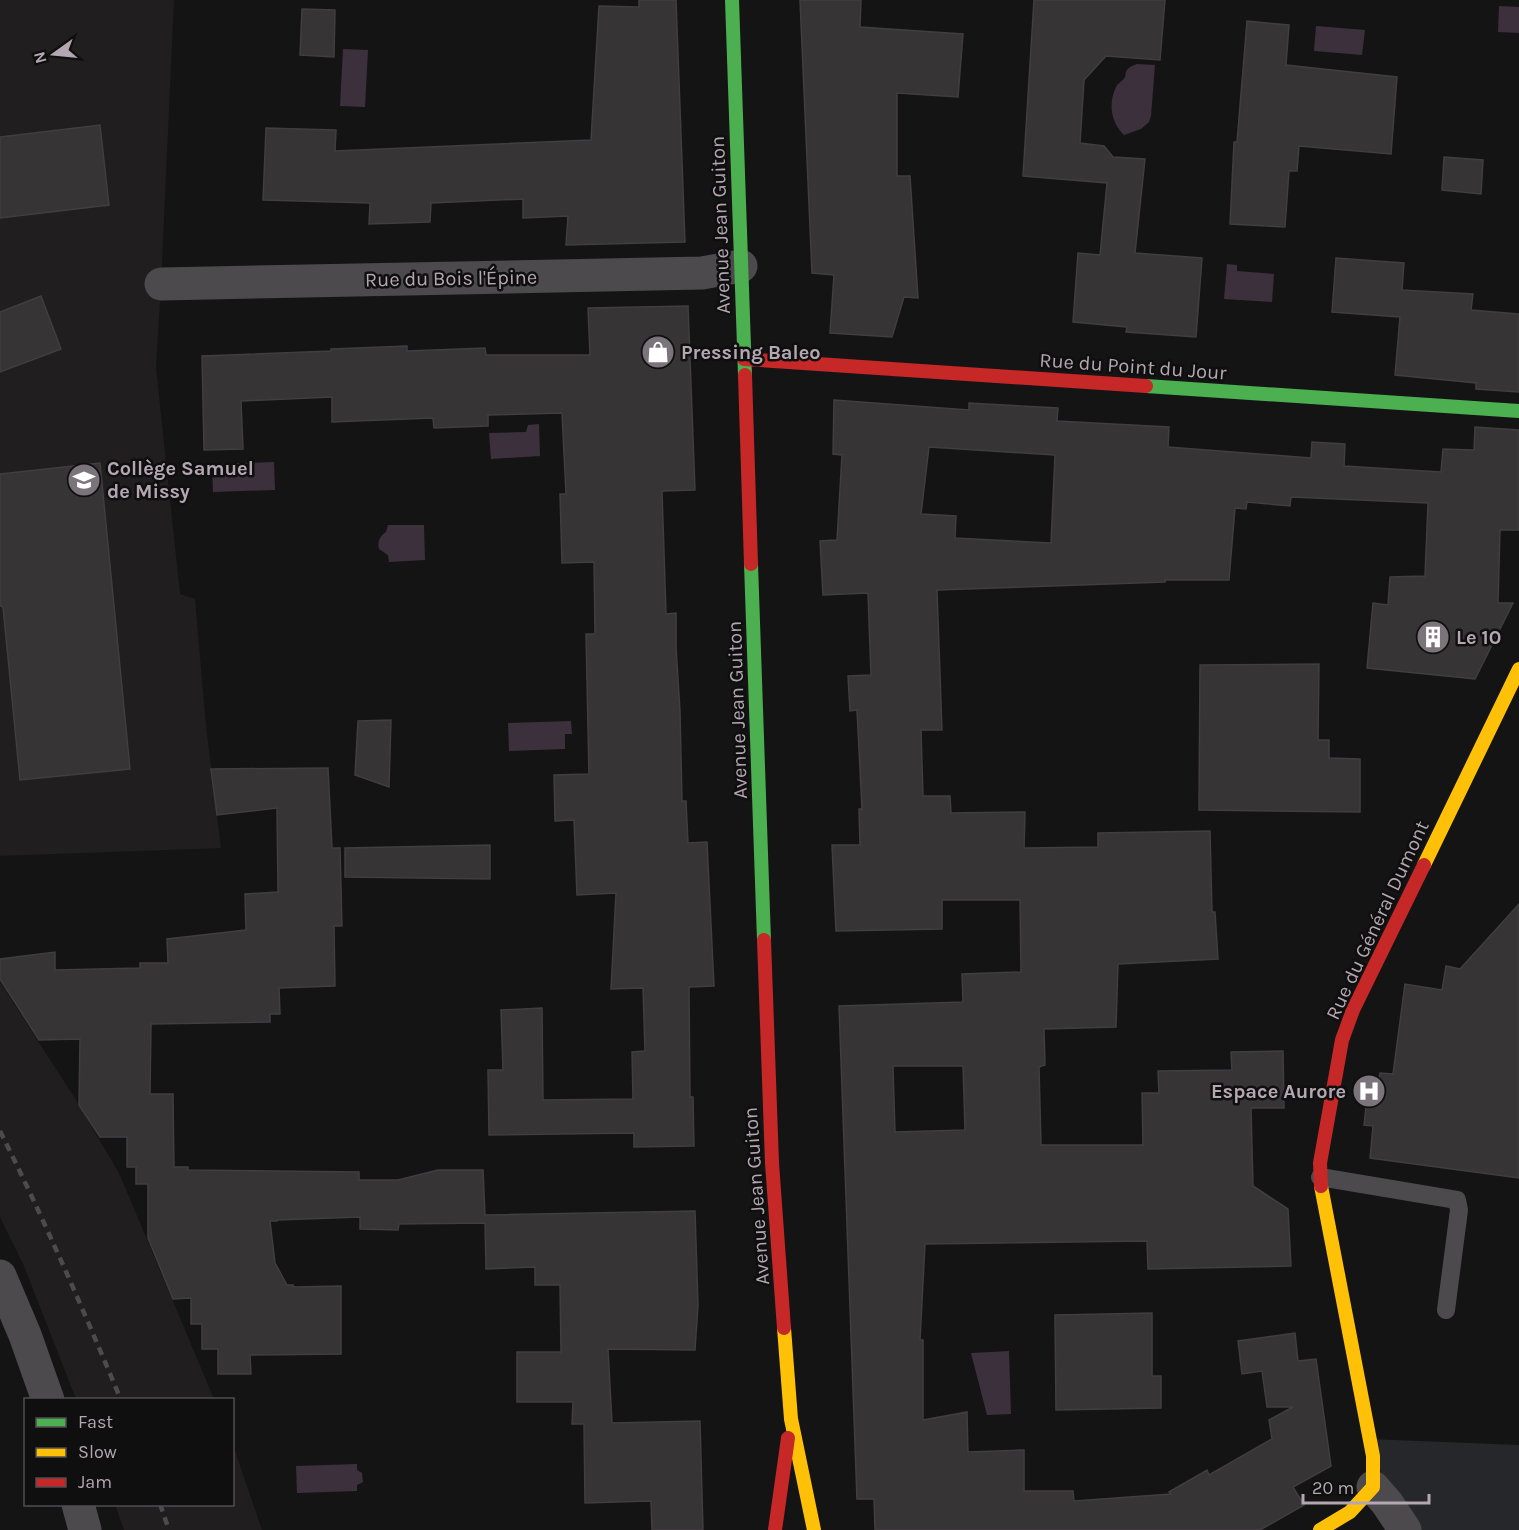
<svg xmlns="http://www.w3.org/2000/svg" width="1519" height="1530" font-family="Karla,sans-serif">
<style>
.built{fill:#201e1f}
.green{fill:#25272b}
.water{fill:#3c303d}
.building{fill:#373436;stroke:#413d40;stroke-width:1.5;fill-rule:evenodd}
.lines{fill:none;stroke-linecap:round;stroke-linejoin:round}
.lane{stroke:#4d4a4d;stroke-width:18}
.street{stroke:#4d4a4d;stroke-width:33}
.fast{stroke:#4caf50;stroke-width:14}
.slow{stroke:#ffc107;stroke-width:14}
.jam{stroke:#c62828;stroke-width:14}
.rail{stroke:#4e4b4e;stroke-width:4.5;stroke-dasharray:8 6;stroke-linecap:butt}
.labels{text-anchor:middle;stroke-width:5;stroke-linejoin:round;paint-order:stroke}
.street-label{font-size:20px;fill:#b4a7b2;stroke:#100f10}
.poi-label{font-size:20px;font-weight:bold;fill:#b4a7b2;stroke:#100f10;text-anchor:start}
</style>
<rect width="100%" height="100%" fill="#151415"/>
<!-- built -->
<g class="built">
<path d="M0,0h174l-13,284 -5,83 24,227 15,5 11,127 15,122 -221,8z"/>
<path d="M0,982l74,115 45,76 95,226h-138l-52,-133 -24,-49z"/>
<path d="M233,1445l29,85h-138l-9,-25 117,-1z"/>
</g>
<!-- green -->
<path class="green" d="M1369,1439l150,6v85h-116z"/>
<!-- water -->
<g class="water">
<path d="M1499,6l20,1v26l-21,-1z"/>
<path d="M1316,26l49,4 -3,25 -48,-4z"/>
<path d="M343,49l25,1 -3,57 -25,-1z"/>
<path d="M1137,64l18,1 -4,51 -2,6 -8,7 -17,6c-13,-13 -16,-31 -8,-48 2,-4 7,-6 9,-10 1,-2 0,-4 1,-5 2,-5 6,-6 11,-8z"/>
<path d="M1227,264l10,1v6l37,3 -2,28 -48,-3z"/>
<path d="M539,424l1,32 -49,3 -2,-26 37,-1 2,-7z"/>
<path d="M274,462l1,28 -62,2 -1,-28z"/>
<path d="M388,525h36l1,35 -36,2 -1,-7 -9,-6c-2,-7 1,-13 7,-17z"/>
<path d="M571,721l1,13h-7v15l-56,2 -1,-28z"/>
<path d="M1009,1351l2,63 -24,1 -16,-62z"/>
<path d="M357,1464v6l5,3 1,9 -6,3v6l-60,2 -1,-27z"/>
</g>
<!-- building -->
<g class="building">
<path d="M639,0h37l9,242 -119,3 2,-29 -45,2v-19l-92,4 -1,19 -61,2 1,-21 -107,-3 3,-72 70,2 -1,21 256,-11 8,-134 40,1z"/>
<path d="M800,0h61l-1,27 103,7 -5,63 -61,-4v83h13l8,122 -14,-1 -12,40 -62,-4 4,-58 -22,-2z"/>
<path d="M1034,0h131l-5,60 -54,-4 -22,24 -4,63 24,3 9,11 32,2 -10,94 67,5 -6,79 -70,-5 1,-5 -54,-5 5,-69 22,2 7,-72 -84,-7z"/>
<path d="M302,9l33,1 -1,47 -34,-2z"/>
<path d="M1247,21l42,4 -3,40 111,12 -6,77 -92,-8 -2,25h-8l-4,56 -55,-3 4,-82h3z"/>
<path d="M100,125l9,80 -109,13v-81z"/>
<path d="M1444,157l39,3 -2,34 -39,-4z"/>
<path d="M1336,258l68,5 -2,27 71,4 -2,16 48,4v78l-43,-3v-6l-81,-8 5,-58 -68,-5z"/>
<path d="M41,296l20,53 -61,23v-60z"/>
<path d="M688,306l7,184 -33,1 4,123 10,-1v34l4,64 2,90h4l2,42 19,-1 7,144 -25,1 1,110h3l1,49 -60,1v-14l-145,2 -1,-65h15l-2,-60 41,-2 1,92 90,-1 -1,-47 13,-1 -2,-63 -32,1 5,-96 -39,2 -3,-75 -19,1 -1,-46 35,-1 -3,-140h9l-1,-72 -32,1 -2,-69h6l-4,-81 -74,2v11l-54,2 -1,-10 -101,4v-25l-91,4 2,48 -39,1 -2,-94 129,-5v-2l76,-3v5l78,-3 1,7h104l-2,-47z"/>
<path d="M834,400l135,10v-7l89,5 -1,13 112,6 -1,20 143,11 1,-16 33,2 -1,22 97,6 2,-23 31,1 1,-23 44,3v100h-19l-2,73h15l-38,76 -108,-11 6,-65 15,2 2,-28 35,-1 3,-73 -137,-6 -1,9 -43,-4 -1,7 -11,-1 -6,72h-64v2l-228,8 5,140h-21l2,66h27l1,17 74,-1 -1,36 74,-1v-14l112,-2 2,81h3l3,47 -100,5 -2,63 -72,2 1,36 -6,2 2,78h102l-1,-52h17l-1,-22 74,-1 -1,-18 52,-1 1,57h-33l2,78 35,23 3,57 -143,3 -1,-28 -222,3 -5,96h3v80l44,-8 1,40 56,-2v41h49l1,10 97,-7 -2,-2 38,-22 2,5 63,-36 -3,-19 24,-13h-26l-5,-36 -20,3 -4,-33 57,-8 3,28 18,-2 15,107 -38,21 11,18 -44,25h-385l-1,-31h-17l-18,-493 124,-4 -1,-28 59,-2 -1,-72h-78v29l-106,2 -4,-86h28l-1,-36h3l-5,-99 -7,1 -2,-35 23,-1 -3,-82 -45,2 -3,-54 17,-1 5,-85 -9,-1zM929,447l126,8 -4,88 -96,-5 1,-22 -35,-2zM893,1066h70l2,64 -70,2z"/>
<path d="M100,463l30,306 -110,11 -17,-173 -3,-1v-132z"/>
<path d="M1319,664l-1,76h11v18l31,1v53l-161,-2 1,-145z"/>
<path d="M391,720l-2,67 -34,-12 3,-54z"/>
<path d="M328,768l4,80h8l2,78h-8l1,60 -56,2 1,26h-10v8l-119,2 -1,70h23l1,73h14v3l171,2v8h39l40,-10h45l2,45 210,-4 3,94 -3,45 -87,-1 4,74 88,-2 3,109h-51l-1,-29 -66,2 -1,-79h-12l1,-22h-56v-50h44l-1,-67h-25v-18l-49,2 -1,-46 -86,1 -1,6 -38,-1v-12l-83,3v1h-7l5,42 12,22h6l1,2 47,-1v68l-91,1 1,19h-33v-25h-16v-25h-11v-26l-18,1 -25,-61v-54h-12v-17h-9v-30h-27l-21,-32 1,-66 -41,1 -39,-61v-20l55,-7v18l85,-2v-5h28l-1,-24 79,-9 -1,-36 33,-2 -1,-84 -60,7 -6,-46z"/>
<path d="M490,845v34l-145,-2v-29z"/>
<path d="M1519,904v274l-149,-20 3,-32 -9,-1 5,-45 9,1 2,-8 13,1 12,-90 37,6 4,-24 14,3z"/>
<path d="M1152,1313v63h9v32l-105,2 -1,-95z"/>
</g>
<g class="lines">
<!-- lane -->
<path class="lane" d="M1320,1177l137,23 2,10 -13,100"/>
<!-- street -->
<g class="street">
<path d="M161,284l541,-11 39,-7"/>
<path d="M0,1276l25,59 23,65"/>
<path d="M1373,1487l14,16 18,27"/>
<path d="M78,1504l7,26"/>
</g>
<!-- fast -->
<g class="fast">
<path d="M732,0l13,375"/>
<path d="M1146,386l373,25"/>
<path d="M751,564l13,376"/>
</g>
<!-- slow -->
<g class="slow">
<path d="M1424,865l95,-196"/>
<path d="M784,1328l7,91 23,111"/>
<path d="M1320,1530l30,-18 23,-25v-31l-52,-270"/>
</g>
<!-- jam -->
<g class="jam">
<path d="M744,359l402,27"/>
<path d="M745,375l6,189"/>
<path d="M764,940l8,223 12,165"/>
<path d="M1321,1186l-1,-23 22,-123 11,-30 71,-145"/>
<path d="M775,1530l13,-92"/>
</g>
<!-- rail -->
<g class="rail">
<path d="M0,1131c44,88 83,178 121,269"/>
<path d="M160,1504l9,26"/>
</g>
</g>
<!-- icons -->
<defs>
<g id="shop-disc" transform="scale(1.725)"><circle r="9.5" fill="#7c747b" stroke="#100f10"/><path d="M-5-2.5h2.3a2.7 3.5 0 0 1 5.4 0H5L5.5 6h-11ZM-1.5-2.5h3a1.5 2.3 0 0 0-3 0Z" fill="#fff"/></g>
<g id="school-disc" transform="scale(1.725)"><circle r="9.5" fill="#7c747b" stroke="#100f10"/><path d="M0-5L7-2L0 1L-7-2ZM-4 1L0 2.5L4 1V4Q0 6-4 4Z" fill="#fff"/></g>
<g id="building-disc" transform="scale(1.725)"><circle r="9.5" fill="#7c747b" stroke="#100f10"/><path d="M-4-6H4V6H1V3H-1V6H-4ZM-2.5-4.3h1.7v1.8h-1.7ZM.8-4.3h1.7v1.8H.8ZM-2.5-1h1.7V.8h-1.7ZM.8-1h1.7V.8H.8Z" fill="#fff"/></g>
<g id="hospital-disc" transform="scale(1.725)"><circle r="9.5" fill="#7c747b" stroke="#100f10"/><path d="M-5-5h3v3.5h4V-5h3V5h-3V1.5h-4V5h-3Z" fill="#fff"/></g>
</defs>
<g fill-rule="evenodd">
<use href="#shop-disc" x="658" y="352"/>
<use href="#school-disc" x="84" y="480"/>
<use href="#building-disc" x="1433" y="637"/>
<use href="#hospital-disc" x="1369" y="1091"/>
</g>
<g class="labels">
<!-- street labels -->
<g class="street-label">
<text transform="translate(720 225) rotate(-92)" y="7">Avenue Jean Guiton</text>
<text transform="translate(451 278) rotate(-1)" y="7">Rue du Bois l'Épine</text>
<text transform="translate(1133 366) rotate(4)" y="7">Rue du Point du Jour</text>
<text transform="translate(737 710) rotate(-92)" y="7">Avenue Jean Guiton</text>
<text transform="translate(1377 920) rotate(-65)" y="7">Rue du Général Dumont</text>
<text transform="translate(756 1196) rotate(-94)" y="7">Avenue Jean Guiton</text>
</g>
<!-- poi labels -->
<g class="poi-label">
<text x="681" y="359">Pressing Baleo</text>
<text x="107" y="475">Collège Samuel<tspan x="107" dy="23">de Missy</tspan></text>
<text x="1456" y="644">Le 10</text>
<text x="1346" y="1098" text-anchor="end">Espace Aurore</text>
</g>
</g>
<!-- legend -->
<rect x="24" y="1398" width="210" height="108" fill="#100f10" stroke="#524c51" stroke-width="1.5"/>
<rect x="36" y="1418" width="30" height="9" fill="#4caf50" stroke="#524c51" stroke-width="1.5"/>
<text x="78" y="1428" font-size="18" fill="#b4a7b2">Fast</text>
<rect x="36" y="1448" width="30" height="9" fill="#ffc107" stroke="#524c51" stroke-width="1.5"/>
<text x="78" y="1458" font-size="18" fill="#b4a7b2">Slow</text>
<rect x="36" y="1478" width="30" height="9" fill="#c62828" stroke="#524c51" stroke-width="1.5"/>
<text x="78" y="1488" font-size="18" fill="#b4a7b2">Jam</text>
<!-- north arrow -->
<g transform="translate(54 54) rotate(255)" stroke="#100f10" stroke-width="4.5" paint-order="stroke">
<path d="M0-4.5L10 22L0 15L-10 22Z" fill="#b4a7b2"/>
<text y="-9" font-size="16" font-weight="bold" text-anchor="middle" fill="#b4a7b2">N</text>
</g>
<!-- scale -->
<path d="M1303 1494v9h126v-9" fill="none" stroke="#b4a7b2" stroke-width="3"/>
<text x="1312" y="1494" font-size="18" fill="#b4a7b2" stroke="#100f10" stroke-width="4.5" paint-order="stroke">20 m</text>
</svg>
